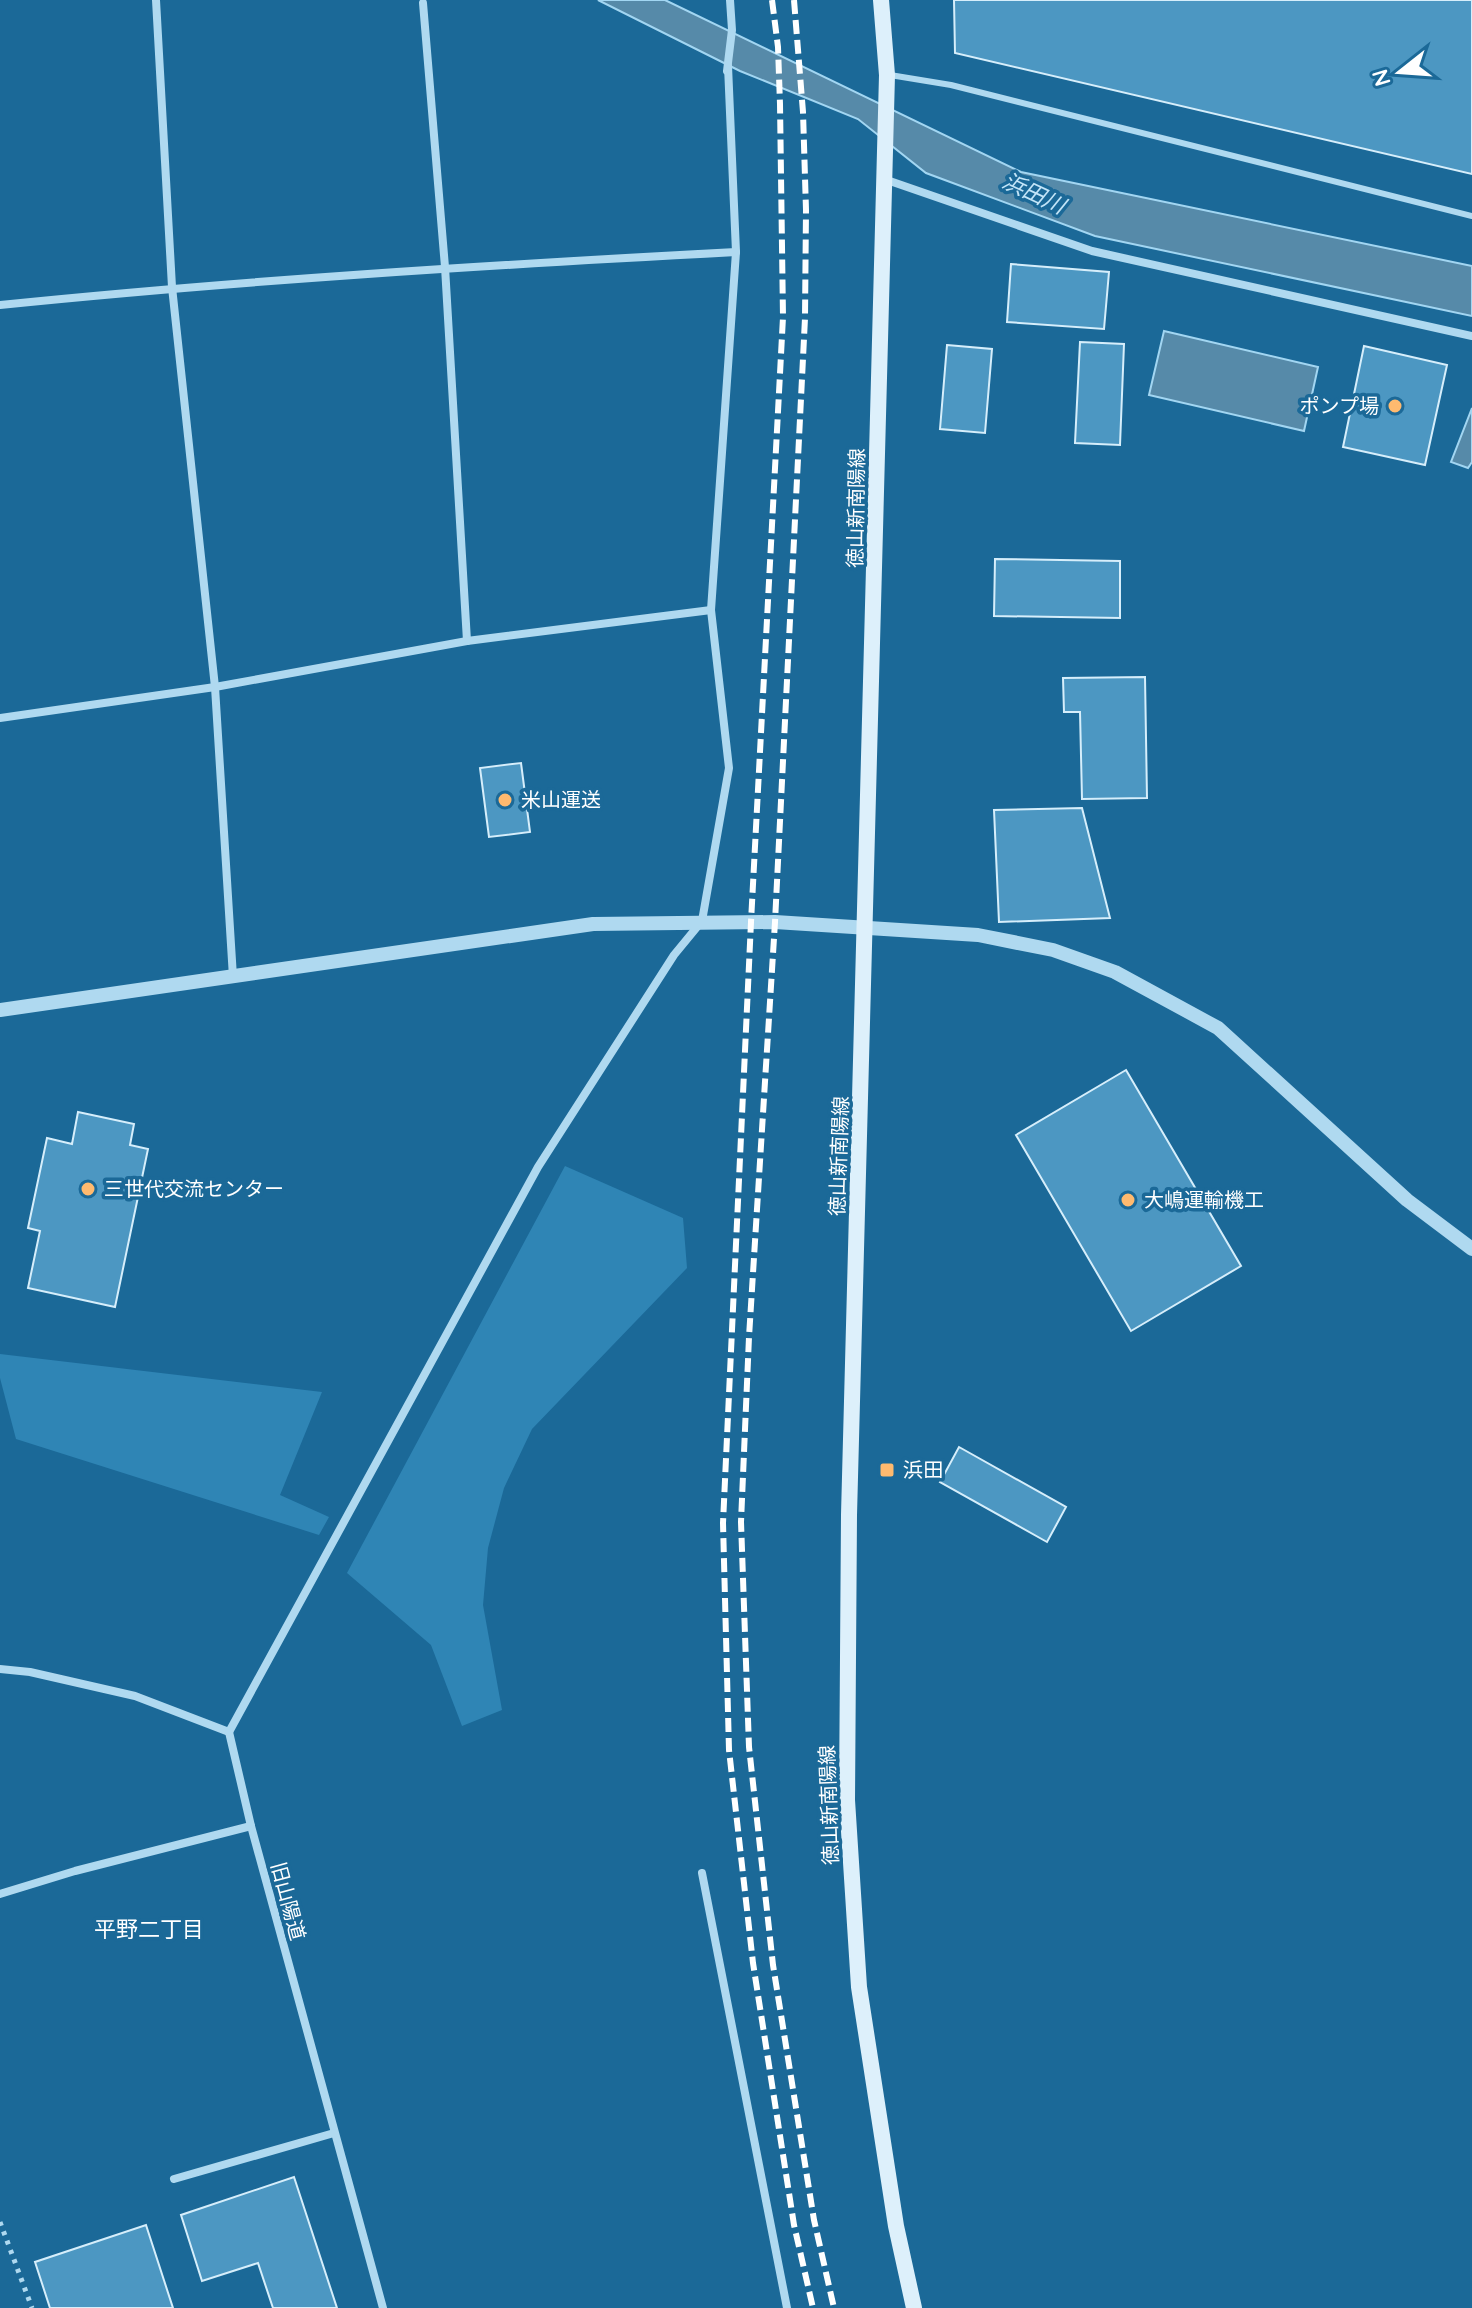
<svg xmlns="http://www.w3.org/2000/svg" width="1472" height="2308" font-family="Quicksand,'Noto Sans JP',sans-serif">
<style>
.green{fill:#2f85b5}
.water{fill:#568aa9;stroke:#a2d6f2;stroke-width:2}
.building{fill:#4c97c2;stroke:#d6eefb;stroke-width:2}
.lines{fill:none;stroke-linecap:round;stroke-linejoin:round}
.path{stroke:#afd9f0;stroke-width:5;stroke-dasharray:4 6;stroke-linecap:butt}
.service{stroke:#afd9f0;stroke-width:6}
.minor{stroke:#afd9f0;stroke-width:8}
.tertiary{stroke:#afd9f0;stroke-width:14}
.secondary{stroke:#ddf0fb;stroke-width:16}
.rail{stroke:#fff;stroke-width:6;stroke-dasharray:14 6;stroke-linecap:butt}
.poi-dot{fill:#ffba6f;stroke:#1b6998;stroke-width:3}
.labels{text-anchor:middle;stroke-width:7;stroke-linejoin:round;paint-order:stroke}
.poi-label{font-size:20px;fill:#fff;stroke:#1b6998;text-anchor:start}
.street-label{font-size:20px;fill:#fff;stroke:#1b6998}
.water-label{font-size:22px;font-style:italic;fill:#c3e5f8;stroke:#1b6998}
.neighbourhood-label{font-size:22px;fill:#fff;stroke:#1b6998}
</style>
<rect width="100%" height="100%" fill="#1b6998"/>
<!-- green -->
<g class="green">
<path d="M565,1166l118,52 4,50 -155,161 -28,59 -16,60 -5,57 19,105 -40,16 -31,-81 -84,-72z"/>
<path d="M0,1354l322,38 -42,103 49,22 -10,18 -303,-96 -16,-61z"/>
</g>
<!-- water -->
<g class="water">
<path d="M598,0h67l356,172 451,94v50l-377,-80 -169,-63 -68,-54 -118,-48z"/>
<path d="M1164,331l154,36 -14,64 -155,-36z"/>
<path d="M1472,408v54l-4,6 -17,-6z"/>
</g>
<!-- building -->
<g class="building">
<path d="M954,0h518v174l-517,-121z"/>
<path d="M1011,264l98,8 -5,57 -97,-7z"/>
<path d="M1080,342l44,2 -4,101 -45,-2z"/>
<path d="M947,345l45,4 -7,84 -45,-4z"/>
<path d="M1364,346l83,19 -22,100 -82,-18z"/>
<path d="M995,559l125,2v57l-126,-2z"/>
<path d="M1145,677l2,121 -65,1 -2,-87h-16l-1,-34z"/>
<path d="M521,763l9,69 -41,5 -9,-69z"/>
<path d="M1082,808l28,110 -111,4 -5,-112z"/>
<path d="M1126,1070l115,196 -110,65 -115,-196z"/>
<path d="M78,1112l56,12 -4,21 18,4 -33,158 -87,-19 12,-57 -12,-3 19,-90 25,6z"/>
<path d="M959,1447l107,60 -19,35 -107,-60z"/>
<path d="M294,2177l43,131h-64l-15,-45 -56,18 -21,-66z"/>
<path d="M146,2225l27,83h-123l-15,-46z"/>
</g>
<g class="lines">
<!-- path -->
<path class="path" d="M0,2222l32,86"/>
<!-- service -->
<path class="service" d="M890,75l61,10 521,131"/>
<!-- minor -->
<g class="minor">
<path d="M156,0l16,287 43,400 18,290"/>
<path d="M423,3l22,264 22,374"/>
<path d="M727,71l5,-41 -2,-30"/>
<path d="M884,179l208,72 380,85"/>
<path d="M0,305c245,-25 490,-40 736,-53"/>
<path d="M0,718l215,-31 252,-46 244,-31"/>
<path d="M0,1669l30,3 105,24 94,36"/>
<path d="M229,1732l309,-565 136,-212 28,-34 27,-153 -18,-158 25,-358 -8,-186"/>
<path d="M229,1732l22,94 132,482"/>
<path d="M702,1873l85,435"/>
<path d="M0,1894l75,-23 176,-45"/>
<path d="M174,2179l160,-46"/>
</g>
<!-- tertiary -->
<path class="tertiary" d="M0,1010l593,-86 182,-2 203,13 75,15 62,22 103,56 189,172 65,49"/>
<!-- secondary -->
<path class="secondary" d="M881,0l6,75 -38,1440 -2,285 12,187 37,239 18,82"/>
<!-- rail -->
<g class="rail">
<path d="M772,0l6,47 2,57 3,213 -32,605 -28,601 6,227 24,213 41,262 19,83"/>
<path d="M794,0l9,112 3,98 -1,108 -30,604 -26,415 -8,185 8,225 24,218 41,255 20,88"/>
</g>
</g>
<!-- markers -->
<g class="poi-dot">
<circle cx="1395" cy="406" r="8"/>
<circle cx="505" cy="800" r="8"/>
<circle cx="88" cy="1189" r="8"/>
<circle cx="1128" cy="1200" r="8"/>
<rect x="879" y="1462" width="16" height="16" rx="4"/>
</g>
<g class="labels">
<!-- poi labels -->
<g class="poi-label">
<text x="1379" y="413" text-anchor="end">ポンプ場</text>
<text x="521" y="807">米山運送</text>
<text x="104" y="1196">三世代交流センター</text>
<text x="1144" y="1207">大嶋運輸機工</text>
<text x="903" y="1477">浜田</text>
</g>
<!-- street labels -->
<g class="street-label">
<text transform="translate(856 508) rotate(-89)" y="7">徳山新南陽線</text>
<text transform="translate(839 1156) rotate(-88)" y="7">徳山新南陽線</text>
<text transform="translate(829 1805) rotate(-92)" y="7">徳山新南陽線</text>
<text transform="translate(288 1901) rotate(75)" y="7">旧山陽道</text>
</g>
<!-- water labels -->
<g class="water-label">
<text transform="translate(1034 193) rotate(25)" y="8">浜田川</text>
</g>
<!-- neighbourhood labels -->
<g class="neighbourhood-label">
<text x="149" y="1937">平野二丁目</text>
</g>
</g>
<!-- north arrow -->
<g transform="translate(1400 72) rotate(253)" stroke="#1b6998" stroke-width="6" paint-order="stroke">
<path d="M0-6L14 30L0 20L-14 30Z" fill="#ffffff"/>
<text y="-12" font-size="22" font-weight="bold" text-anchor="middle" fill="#ffffff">N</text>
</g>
</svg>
